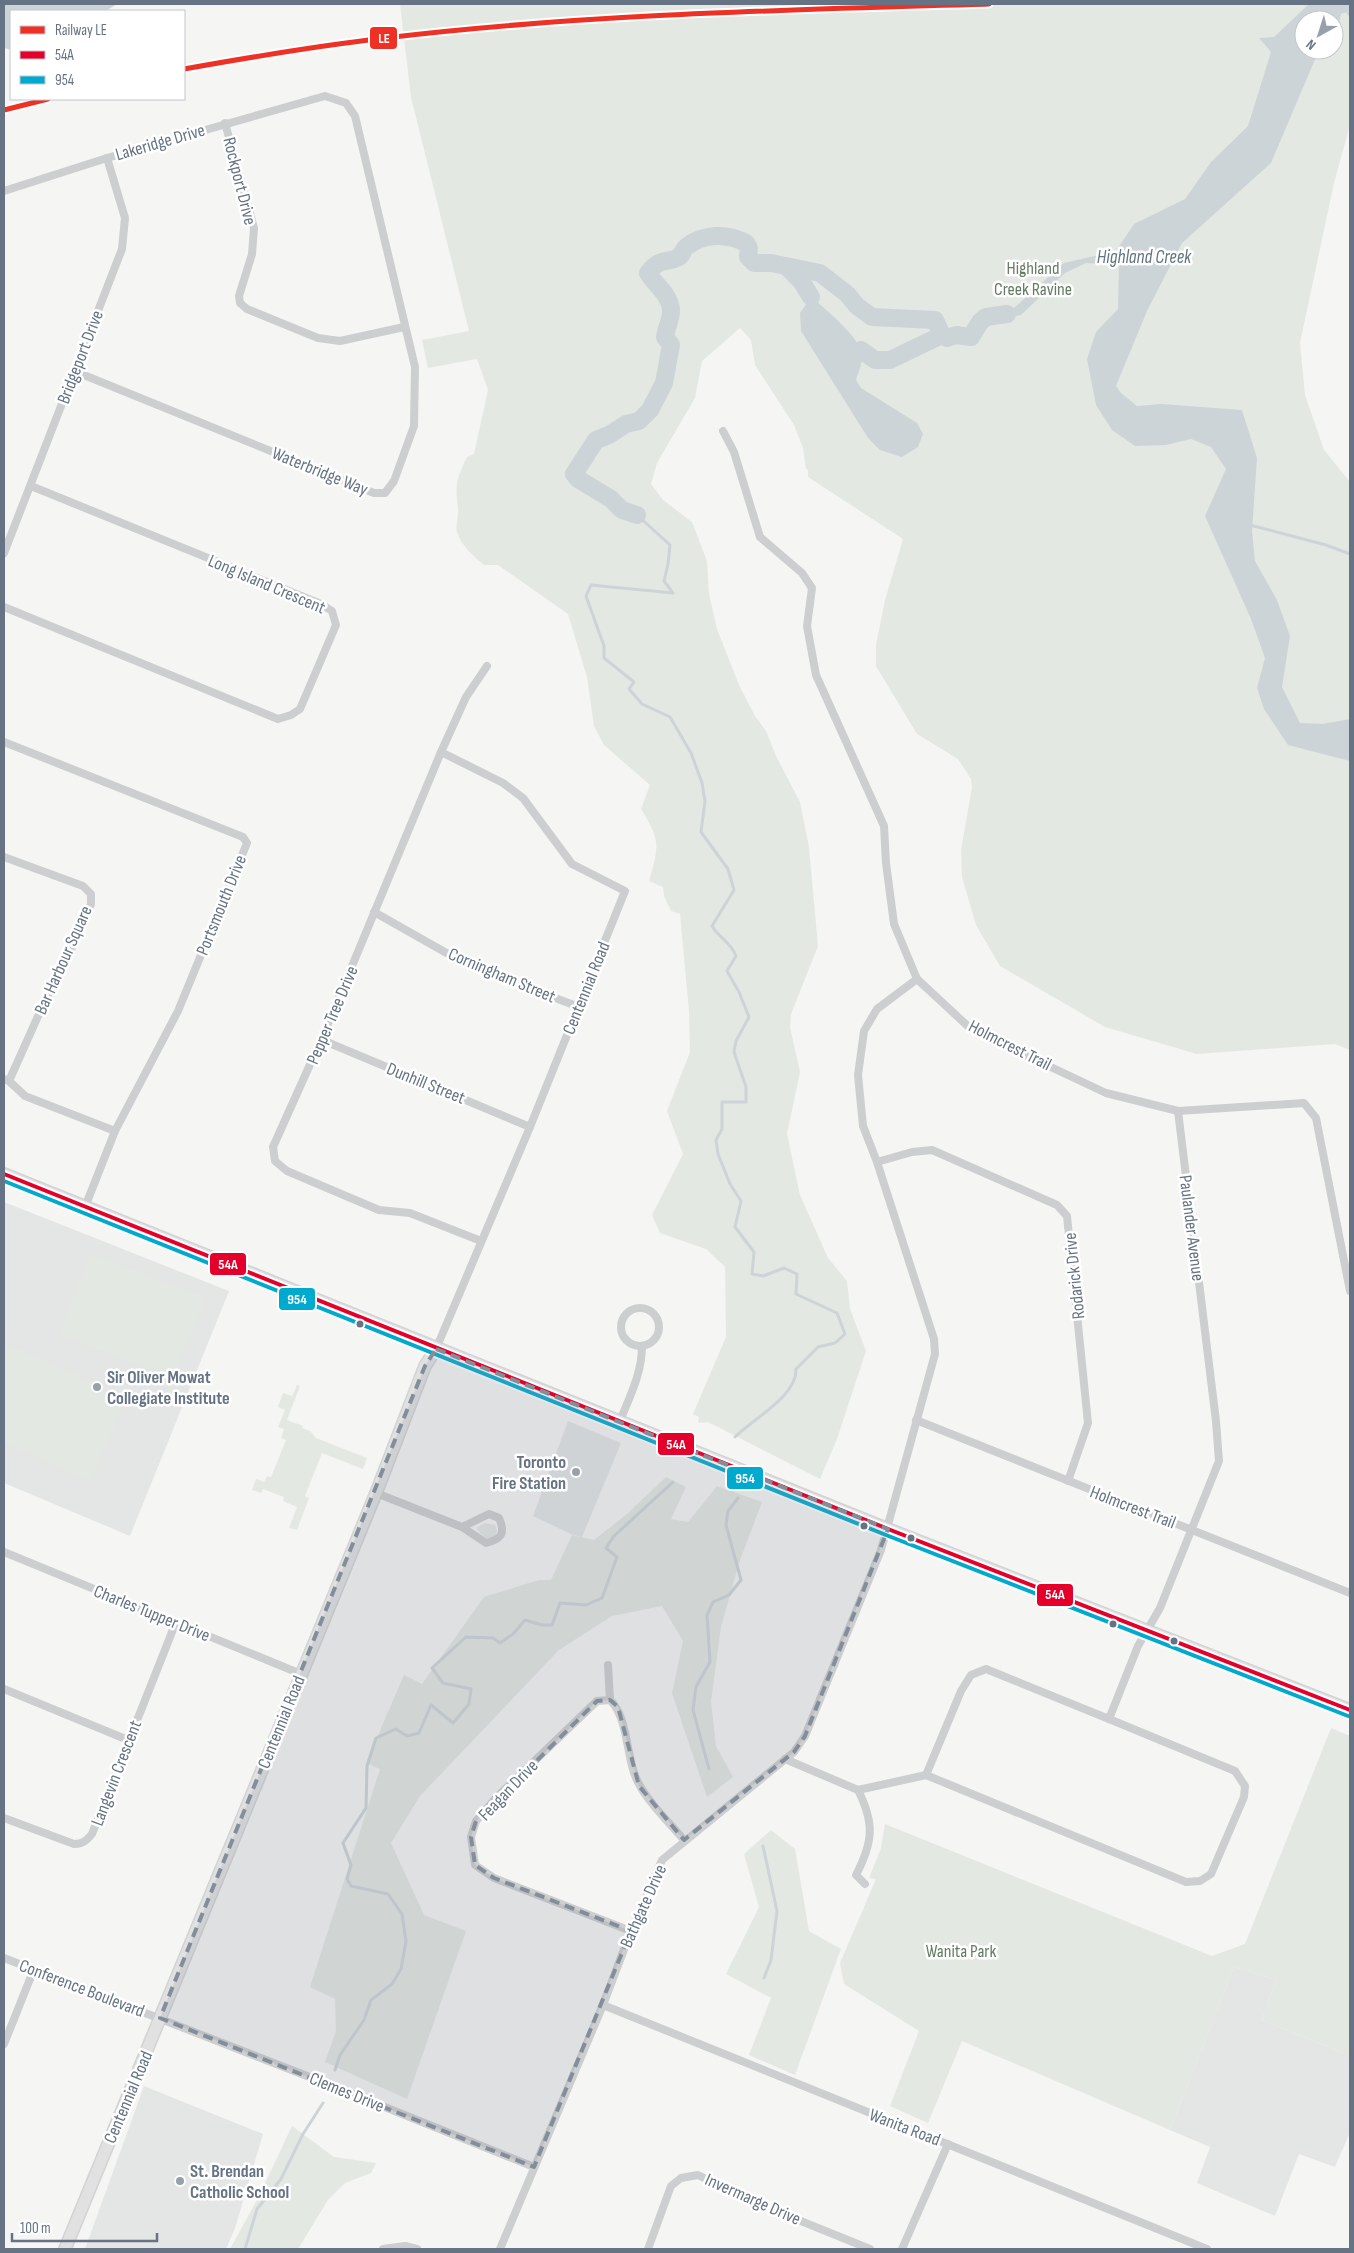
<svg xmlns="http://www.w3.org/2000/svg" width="1354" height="2253" font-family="'Sofia Sans Condensed',sans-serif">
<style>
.built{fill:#e4e5e5}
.green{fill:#e4e8e2;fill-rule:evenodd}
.water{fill:#cdd4d7}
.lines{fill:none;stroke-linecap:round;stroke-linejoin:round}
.stream{stroke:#cdd4d7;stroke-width:3}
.river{stroke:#cdd4d7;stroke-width:18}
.secondary-casing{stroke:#d2d3d4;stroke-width:14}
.street{stroke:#cdcecf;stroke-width:8}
.secondary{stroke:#e1e1e2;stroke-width:11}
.bus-1-casing{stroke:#fff;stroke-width:8}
.bus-2-casing{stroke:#fff;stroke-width:8}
.bus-1{stroke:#e4002b;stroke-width:4}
.bus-2{stroke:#00a9ce;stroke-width:4}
.rail-1-casing{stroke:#fff;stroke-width:9}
.rail-1{stroke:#ee3124;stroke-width:5}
.marked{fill:#848e9b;fill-opacity:0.2;stroke:#848e9b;stroke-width:4;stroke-dasharray:10 6;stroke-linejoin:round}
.bus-dot{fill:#667384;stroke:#fff;stroke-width:2}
.poi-dot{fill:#98a0ab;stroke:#fff;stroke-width:2}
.labels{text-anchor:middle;stroke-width:5;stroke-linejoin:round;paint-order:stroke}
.street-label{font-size:18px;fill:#667384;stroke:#fff}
.park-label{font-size:18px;fill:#667b64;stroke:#fff}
.poi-label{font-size:18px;font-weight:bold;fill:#667384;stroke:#fff;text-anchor:start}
.water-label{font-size:19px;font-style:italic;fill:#617480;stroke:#fff}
.line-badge{stroke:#fff;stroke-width:2}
.badge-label{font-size:14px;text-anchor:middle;font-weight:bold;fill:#fff}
</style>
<rect width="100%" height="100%" fill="#f5f5f4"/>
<!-- built -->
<g class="built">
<path d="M4,1202l225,89 -99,245 -126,-53z"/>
<path d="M568,1421l53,22 -39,94 -11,-3 -38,-18z"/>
<path d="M1234,1967l42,13 -15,40 89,36v76l-15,35 -36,-13 -24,62 -78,-33 13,-36 -40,-17z"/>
<path d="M144,2086l119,48 -28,94 -9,21h-141z"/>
</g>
<!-- green -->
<g class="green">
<path d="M400,4h950v121l-16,58 -34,160 5,52 19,55 26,32v568l-15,-6 -138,10 -92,-27 -105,-61 -24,-41 -14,-48 -1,-27 11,-63 -1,-8 -13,-20 -41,-25 -41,-68v-21l9,-45 18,-61 -95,-62v-7l-2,-1 -3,-21 -9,-23 -39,-60 -4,-25 -11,-12 -38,33 -7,37 -38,65 -6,21 12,16 29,22 15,39 2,33 8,35 22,56 16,31 11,15 10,25 24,46 9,45 9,99 -27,68 -1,13 10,45 -13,62 13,61 28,63 19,23 3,28 16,42 -29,88 -17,40 -112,-57 -10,1 1,-6 -6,-3 33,-77 -1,-70 -19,-18 -46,-16 -8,-18 31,-61 -16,-43 23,-59 -1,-41 -9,-97 -9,-3 -7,-15 -1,-9 -14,-6c10,-35 12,-40 -8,-72l9,-24 -46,-40 -10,-19 -7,-49 -19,-63 -70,-49h-14c-11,-9 -23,-20 -27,-33 -2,-7 2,-16 1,-23 -3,-26 -2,-29 9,-52l7,-3 14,-64 -11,-31 -49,9 -6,-28 47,-9 -58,-234zM1304,20h30v30h-30z"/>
<path d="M90,1254l116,44 -34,79 -113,-42z"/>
<path d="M4,1343l123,54 -37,84 -86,-38z"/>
<path d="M297,1385l3,1 -13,34 16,6 -1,2 8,3 6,7 51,20 -4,11 -41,-16 -17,43 4,2 -12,32 -8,-2 8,-21 -14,-6 1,-4 -21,-8 -2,4 -9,-3 4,-11 8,3 3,-6 4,1 15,-37 -5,-2 3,-9 -6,-2 7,-17 -7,-3 5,-14 9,3z"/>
<path d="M666,1477l20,10 -15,32 17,3 29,-36 45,16 -23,61 -18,64 -10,74 5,45 17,31 -26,20 -35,-104 11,-52 -21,-35 -50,10 -53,34 -139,146 -29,47 33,72 42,16 -59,168 -82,-37 11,-31 -1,-32 -25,-12 70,-218 -14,-6 38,-88 18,9 62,-87 55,-17h12l21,-45 22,5 33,-26z"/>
<path d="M485,1523l10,2 2,6 -2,5 -5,3 -5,-1 -9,-10z"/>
<path d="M1331,1728l19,8v320l-89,-36 15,-40 -42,-13 -64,163 -208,-89 -34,82 -38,-17 29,-75 -75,-47 -4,-21 36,-84 -7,-1 12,-30 4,-24 327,132 33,-12z"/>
<path d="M771,1830l24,19 14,82 32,18 -46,126 -46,-20 22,-57 -45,-24 33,-67 -15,-53z"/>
<path d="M292,2126l42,31 42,6 -5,10 -26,10 -17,17 -30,49h-68l29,-53z"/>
</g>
<!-- water -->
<g class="water">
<path d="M4,4h113l-11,7h-95v39l-7,-2z"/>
<path d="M1309,4h41v7l-9,3 -2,10 -5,7v-11h-30v30h15l-48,113 -89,80 -35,68 -31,75 5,7 16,13 25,-2 80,6 15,48 -5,73 3,30 22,39 13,36 -8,51 18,36 23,1 27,-5v42l-62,-16 -24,-36 -7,-21 8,-30 -14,-39 -46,-103 21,-47 -15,-22 -20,-8 -25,6 -31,1 -23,-16 -16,-25 -9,-46 9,-27 22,-23 1,-44 -33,-2 -21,10 -44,42 -31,6 -15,-6 39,-7 50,-45 52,-12 18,-27 51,-25 26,-37 37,-36 23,-74 -12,-14 15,-1z"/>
<path d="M811,297c13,11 52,42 51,60 0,7 -4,16 -6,23l5,8 56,35 6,11 -5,13 -16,10 -22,-7 -12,-12 -67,-107 -1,-18z"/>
</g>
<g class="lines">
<!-- stream -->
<g class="stream">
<path d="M1348,13l2,2"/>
<path d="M637,515l33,30 -2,19 -4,17 9,12 -82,-8 -5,11 18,50v12l30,24 -5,7 13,15 28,13 21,36 11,30 3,18 -4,31 27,37 6,21 -22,36c7,12 19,16 24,30l-9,15 12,21 10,25 -13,24 -2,11 12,35v15h-24v27l-6,11 2,14 12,30 11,17 -6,26 19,25 -2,22 11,2 21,-8 13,6 -1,20 41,19 8,21 -10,9 -17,4 -22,22c1,27 -42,49 -61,68"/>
<path d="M1250,525l76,20 24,9"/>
<path d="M709,1769l-16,-59 3,-23 14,-25 -3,-47 6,-13 16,-7 12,-15 -15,-55 2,-14 10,-13"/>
<path d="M763,1846l14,65 -6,49 -7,18"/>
<path d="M335,2070l5,-15 24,-35 7,-20 21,-16 9,-15 5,-28 -4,-27 -14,-20 -37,-8 -4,-7 4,-14 -8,-22 23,-35 1,-42 9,-28 20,-9 11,7 12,-3 12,-28 22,18 16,-19 2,-15 -28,-6 -11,-15 34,-31 27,1 7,5 13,-9 12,-14 17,5h10l8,-22 26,2 16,-7 15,-41 -11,-9 8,-12 59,-54"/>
<path d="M245,2249l12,-40 24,-30 22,-45 20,-31"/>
</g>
<!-- river -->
<g class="river">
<path d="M787,267l14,14 10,16"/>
<path d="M861,350l14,10h15l52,-25"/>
<path d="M637,515l-15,-5 -11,-11 -33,-20 -4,-5 22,-34 13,-5 17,-11 13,-3 11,-11 14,-27 7,-38 -6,-8c1,-9 7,-20 6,-27 -1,-16 -16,-25 -23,-37 13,-17 19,-9 31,-16 3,-2 4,-7 7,-10 18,-14 41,-14 60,-4l3,5 -1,9 6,6h17l49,10 27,21 10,12 15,11 63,3 7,15 5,3 9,-3 15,2 9,-15 6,-5 21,-3"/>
</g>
<!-- secondary casing -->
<g class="secondary-casing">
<g id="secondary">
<path d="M4,1174l884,355 462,181"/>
<path d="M65,2249l311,-756 49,-127 11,-17"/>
</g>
</g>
<!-- street -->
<g class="street">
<path d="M225,123l29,105 -2,26 -13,42 1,7 7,6 71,29 22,3 64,-14"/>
<path d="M4,191l103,-33 218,-62 21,7 9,13 60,251 -1,59 -20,55 -9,12h-11l-300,-122"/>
<path d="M723,431l11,21 26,85 42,36 10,15 -5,38 9,49 68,151 2,37 8,61 23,55 55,51 134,63 72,18 126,-8 12,15 34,173"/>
<path d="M4,553l118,-304 3,-31 -18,-60"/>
<path d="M4,607l274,112 13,-4 9,-6 36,-84 -4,-14 -11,-7 -290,-118"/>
<path d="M4,742l239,95 4,6 -69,168 -63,120 -30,76"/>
<path d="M4,857l79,29 8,8v10l-20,46 -28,55 -34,76 -5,-2"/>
<path d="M374,912l92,52 113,43"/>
<path d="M322,1040l208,87"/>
<path d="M9,1081l16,15 90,35"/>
<path d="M877,1162l35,-10 20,-2 125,55 10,11 21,207 -20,58"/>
<path d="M481,1241l-71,-28 -31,-3 -92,-39 -12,-10 -2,-14 52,-116 116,-279 25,-55 21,-31"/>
<circle cx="640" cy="1327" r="19"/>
<path d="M436,1349l94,-222 95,-236 -53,-27 -49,-66 -20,-15 -62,-31"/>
<path d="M916,1420l434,173"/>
<path d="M620,1421c10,-25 22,-48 22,-75"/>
<path d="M376,1493l86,34 24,16c15,-4 20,-9 13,-25l-10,-4 -27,13"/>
<path d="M4,1552l297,122"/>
<path d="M608,1665l2,35"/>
<path d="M4,1689l124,51"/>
<path d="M785,1759l73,31 68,-15 260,107 14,-1 11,-7 33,-77 1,-11 -10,-15 -126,-52"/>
<path d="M926,1775l35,-84 10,-16 15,-6 123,50 29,-73 22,-38 59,-147 -3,-40 -38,-310"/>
<path d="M858,1790c17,34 15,52 -2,85l9,9"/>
<path d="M4,1818l70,26c9,0 12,-3 18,-10l84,-212"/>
<path d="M631,1931l-137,-53 -19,-13 -4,-28 5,-16 20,-23 101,-97 13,-1c20,19 15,62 30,86 11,20 30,37 44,54"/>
<path d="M4,1958l321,125 209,84"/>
<path d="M603,2005l604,244"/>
<path d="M4,2044l30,-75"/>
<path d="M383,2249l22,-3 12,3"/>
<path d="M500,2249l103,-244 28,-74 31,-71 132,-108 11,-16 76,-186 54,-196 -1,-15 -57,-177 -14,-36 -5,-51 6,-44 13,-22 40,-30"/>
<path d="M648,2249l23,-63 10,-8 17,-3 51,25 121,49"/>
<path d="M902,2249l46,-105"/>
</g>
<!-- secondary -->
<use href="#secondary" class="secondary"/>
<!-- bus-1 casing -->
<g class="bus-1-casing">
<path id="bus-1" d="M4,1174l884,355 462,181"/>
</g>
<!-- bus-2 casing -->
<g class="bus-2-casing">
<path id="bus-2" d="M4,1181l882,354 462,181"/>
</g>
<!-- bus-1 -->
<use href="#bus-1" class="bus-1"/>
<!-- bus-2 -->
<use href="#bus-2" class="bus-2"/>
<!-- rail-1 casing -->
<g class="rail-1-casing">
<g id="rail-1">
<path d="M184,69c67,-12 133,-23 201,-31 200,-24 402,-28 604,-34"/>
<path d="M4,110l44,-11"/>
</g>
</g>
<!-- rail-1 -->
<use href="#rail-1" class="rail-1"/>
</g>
<!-- marked area -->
<path class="marked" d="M436,1349l452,180 -83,207 -11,16 -110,88 -45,-54 -21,-79 -8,-7 -13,1 -121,120 -5,16 4,28 19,13 137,53 -97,236 -374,-149 265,-652z"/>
<!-- markers -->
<g class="bus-dot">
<circle cx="360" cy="1324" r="4.5"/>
<circle cx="864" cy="1526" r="4.5"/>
<circle cx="911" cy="1538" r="4.5"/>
<circle cx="1113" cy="1624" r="4.5"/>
<circle cx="1174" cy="1641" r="4.5"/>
</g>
<g class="poi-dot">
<circle cx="97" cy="1387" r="5"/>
<circle cx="576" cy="1472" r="5"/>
<circle cx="180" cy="2181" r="5"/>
</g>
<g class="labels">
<!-- street labels -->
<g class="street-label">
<text transform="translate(160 142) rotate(-16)" y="6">Lakeridge Drive</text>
<text transform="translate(240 181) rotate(76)" y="6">Rockport Drive</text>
<text transform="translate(80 357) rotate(-69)" y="6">Bridgeport Drive</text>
<text transform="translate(320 471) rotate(22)" y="6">Waterbridge Way</text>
<text transform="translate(267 584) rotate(23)" y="6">Long Island Crescent</text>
<text transform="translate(221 905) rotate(-68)" y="6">Portsmouth Drive</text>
<text transform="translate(63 960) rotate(-66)" y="6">Bar Harbour Square</text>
<text transform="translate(502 975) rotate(23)" y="6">Corningham Street</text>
<text transform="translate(586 988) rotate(-68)" y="6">Centennial Road</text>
<text transform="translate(332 1015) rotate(-67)" y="6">Pepper Tree Drive</text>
<text transform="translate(1010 1045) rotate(27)" y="6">Holmcrest Trail</text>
<text transform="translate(426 1083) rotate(22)" y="6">Dunhill Street</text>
<text transform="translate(1192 1228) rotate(83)" y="6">Paulander Avenue</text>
<text transform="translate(1074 1276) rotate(-96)" y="6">Rodarick Drive</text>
<text transform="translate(1133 1507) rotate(21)" y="6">Holmcrest Trail</text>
<text transform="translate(152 1613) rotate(22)" y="6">Charles Tupper Drive</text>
<text transform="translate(281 1722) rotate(-68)" y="6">Centennial Road</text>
<text transform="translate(116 1773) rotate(-69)" y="6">Langevin Crescent</text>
<text transform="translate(508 1790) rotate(-46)" y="6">Feagan Drive</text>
<text transform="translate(643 1906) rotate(-66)" y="6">Bathgate Drive</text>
<text transform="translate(82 1988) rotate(21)" y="6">Conference Boulevard</text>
<text transform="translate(347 2092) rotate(22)" y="6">Clemes Drive</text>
<text transform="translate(128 2097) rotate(-67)" y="6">Centennial Road</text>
<text transform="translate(905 2127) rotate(21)" y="6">Wanita Road</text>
<text transform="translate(753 2199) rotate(24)" y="6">Invermarge Drive</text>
</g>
<!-- park labels -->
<g class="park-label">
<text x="1033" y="274">Highland<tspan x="1033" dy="21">Creek Ravine</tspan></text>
<text x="961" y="1957">Wanita Park</text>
</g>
<!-- poi labels -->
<g class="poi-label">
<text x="107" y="1383">Sir Oliver Mowat<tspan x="107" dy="21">Collegiate Institute</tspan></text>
<text x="566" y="1468" text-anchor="end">Toronto<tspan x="566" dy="21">Fire Station</tspan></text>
<text x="190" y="2177">St. Brendan<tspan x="190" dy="21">Catholic School</tspan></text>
</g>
<!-- water labels -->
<g class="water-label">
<text x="1144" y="263">Highland Creek</text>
</g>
</g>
<g class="line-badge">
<rect x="369" y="26" width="29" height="24" rx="5" fill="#ee3124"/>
<rect x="209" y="1252" width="38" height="24" rx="5" fill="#e4002b"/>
<rect x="278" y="1287" width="38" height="24" rx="5" fill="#00a9ce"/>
<rect x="657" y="1432" width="38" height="24" rx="5" fill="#e4002b"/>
<rect x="726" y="1466" width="38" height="24" rx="5" fill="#00a9ce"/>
<rect x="1036" y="1583" width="38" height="24" rx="5" fill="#e4002b"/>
</g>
<g class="badge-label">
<text x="384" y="43">LE</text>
<text x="228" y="1269">54A</text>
<text x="297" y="1304">954</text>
<text x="676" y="1449">54A</text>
<text x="745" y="1483">954</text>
<text x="1055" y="1599">54A</text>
</g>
<!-- border -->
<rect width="1354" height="2253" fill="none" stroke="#667384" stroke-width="10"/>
<!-- legend -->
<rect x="10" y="10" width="175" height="90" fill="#ffffff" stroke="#c2c7ce"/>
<rect x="20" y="26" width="25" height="8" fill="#ee3124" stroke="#c2c7ce"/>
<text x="55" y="35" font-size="15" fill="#667384">Railway LE</text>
<rect x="20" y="51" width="25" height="8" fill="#e4002b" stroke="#c2c7ce"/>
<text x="55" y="60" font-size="15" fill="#667384">54A</text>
<rect x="20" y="76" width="25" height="8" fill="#00a9ce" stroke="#c2c7ce"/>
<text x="55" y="85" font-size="15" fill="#667384">954</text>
<!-- north arrow -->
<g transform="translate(1319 35) rotate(219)"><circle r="24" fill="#ffffff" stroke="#c2c7ce"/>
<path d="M0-4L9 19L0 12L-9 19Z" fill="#98a0ab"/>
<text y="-8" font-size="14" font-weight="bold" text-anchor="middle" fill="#667384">N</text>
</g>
<!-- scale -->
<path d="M12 2233v8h145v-8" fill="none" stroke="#667384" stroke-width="2.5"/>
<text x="20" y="2233" font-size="15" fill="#667384" stroke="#ffffff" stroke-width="4" paint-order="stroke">100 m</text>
</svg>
